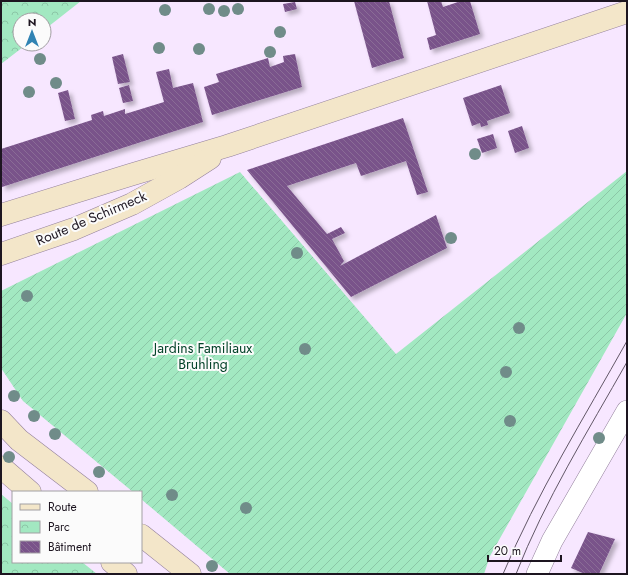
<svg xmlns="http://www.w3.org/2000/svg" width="628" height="575" font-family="Jost,sans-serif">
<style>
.park{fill:url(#park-crowns)}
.garden{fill:url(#garden-furrows)}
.building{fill:url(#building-back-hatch);filter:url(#shadow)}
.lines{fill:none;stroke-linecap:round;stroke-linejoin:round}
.street-casing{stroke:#93819c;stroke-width:22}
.secondary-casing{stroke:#93819c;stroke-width:23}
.street{stroke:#fff;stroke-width:21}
.secondary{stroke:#f3e6c9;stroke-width:22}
.tram{stroke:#625767;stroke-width:1}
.tree{fill:#708c89}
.labels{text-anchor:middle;stroke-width:4;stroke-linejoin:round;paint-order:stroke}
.street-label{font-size:14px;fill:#1d1520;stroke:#fbfbfb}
.park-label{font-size:14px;fill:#024228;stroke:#fbfbfb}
</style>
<defs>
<pattern id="park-crowns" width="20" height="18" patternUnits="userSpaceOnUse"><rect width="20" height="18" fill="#a2e8c1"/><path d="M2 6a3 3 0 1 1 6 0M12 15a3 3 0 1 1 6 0" fill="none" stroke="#8bc6a6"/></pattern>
<pattern id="garden-furrows" width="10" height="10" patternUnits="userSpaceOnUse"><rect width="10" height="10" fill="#a2e8c1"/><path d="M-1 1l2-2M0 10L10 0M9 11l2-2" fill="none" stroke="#8bc6a6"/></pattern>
<pattern id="building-back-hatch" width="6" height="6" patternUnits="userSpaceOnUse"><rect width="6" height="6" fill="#79538a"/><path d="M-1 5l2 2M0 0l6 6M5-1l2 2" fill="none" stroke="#8a6c96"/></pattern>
<filter id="shadow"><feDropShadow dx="3.5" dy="3.5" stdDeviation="2" flood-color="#0004"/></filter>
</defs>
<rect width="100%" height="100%" fill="#f7e7ff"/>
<!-- park -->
<g class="park">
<path d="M1,1h80l-37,29v-10h-24v24h7l-26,20z"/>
<path d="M1,494l12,10v58h69l15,12h-96z"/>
</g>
<!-- garden -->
<path class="garden" d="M627,171v142l-137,243 -6,18h-254l-89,-75v-7h-8l-110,-91 -22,-33v-77l239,-119 156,182z"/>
<!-- building -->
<g class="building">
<path d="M354,1h35l15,57 -32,10z"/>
<path d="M427,1h14l2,6 18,-6h9l10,33 -50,16 -3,-12 9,-3z"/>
<path d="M295,2l2,7 -12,3 -2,-8z"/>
<path d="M123,54l7,28 -12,2 -6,-27z"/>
<path d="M295,54l7,33 -90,28 -8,-28 15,-5 -3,-8 52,-16 2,9 14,-5 -1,-6z"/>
<path d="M169,69l4,19 20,-5 10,39 -201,65 -1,-38 91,-29 -1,-5 12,-4 1,5 21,-7v5l39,-12 -8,-30z"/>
<path d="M129,85l4,16 -10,2 -4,-15z"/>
<path d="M501,85l9,28 -23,8 1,4 -7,2 -1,-4 -8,3 -9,-28z"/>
<path d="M68,90l7,29 -10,2 -7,-28z"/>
<path d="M403,118l25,74 -11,3 -11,-34 -45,15 -5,-13 -69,23 40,48 14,-7 4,6 -13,6 12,22 -4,5 96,-51 11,33 -96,49 -104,-127z"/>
<path d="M522,126l7,22 -14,5 -7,-22z"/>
<path d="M493,134l4,14 -15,5 -5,-14z"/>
<path d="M588,532l27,7 -16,35h-14l-14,-6z"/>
</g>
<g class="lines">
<!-- street casing -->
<g class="street-casing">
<path id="street" d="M537,574l15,-33 75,-130"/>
</g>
<!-- secondary casing -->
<g class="secondary-casing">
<g id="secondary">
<path d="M1,215l129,-40 97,-29 400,-134"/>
<path d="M1,254l73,-25 58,-25 47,-26 31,-20"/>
<path d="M1,421l18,19 68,52"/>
<path d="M1,467l29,25"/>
<path d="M141,535l49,39"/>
<path d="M112,562l14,12"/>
</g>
</g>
<!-- street -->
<use href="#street" class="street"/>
<!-- secondary -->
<use href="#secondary" class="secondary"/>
<!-- tram -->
<g class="tram">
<path d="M503,574c34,-81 81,-156 124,-233"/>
<path d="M516,574c29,-74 72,-143 111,-212"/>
</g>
</g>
<!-- trees -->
<g class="tree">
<circle cx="209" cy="9" r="6"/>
<circle cx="238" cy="9" r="6"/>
<circle cx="165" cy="10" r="6"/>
<circle cx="224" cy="11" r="6"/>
<circle cx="280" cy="32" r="6"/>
<circle cx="159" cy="48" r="6"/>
<circle cx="199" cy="49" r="6"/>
<circle cx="270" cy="52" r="6"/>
<circle cx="40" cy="59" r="6"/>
<circle cx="56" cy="83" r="6"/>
<circle cx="29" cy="92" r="6"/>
<circle cx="475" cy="154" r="6"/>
<circle cx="451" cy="238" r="6"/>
<circle cx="297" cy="253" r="6"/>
<circle cx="27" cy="296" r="6"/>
<circle cx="519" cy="328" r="6"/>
<circle cx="305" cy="349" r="6"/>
<circle cx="506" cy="372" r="6"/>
<circle cx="14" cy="396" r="6"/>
<circle cx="34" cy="416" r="6"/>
<circle cx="510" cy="421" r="6"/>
<circle cx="55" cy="434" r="6"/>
<circle cx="599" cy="438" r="6"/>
<circle cx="9" cy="457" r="6"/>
<circle cx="99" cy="472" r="6"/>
<circle cx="172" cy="495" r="6"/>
<circle cx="246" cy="508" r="6"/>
<circle cx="212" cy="566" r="6"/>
</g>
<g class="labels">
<!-- street labels -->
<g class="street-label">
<text transform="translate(91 218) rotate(-23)" y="5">Route de Schirmeck</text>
</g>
<!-- park labels -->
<g class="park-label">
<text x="203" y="353">Jardins Familiaux<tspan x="203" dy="16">Bruhling</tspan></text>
</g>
</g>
<!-- border -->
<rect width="628" height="575" fill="none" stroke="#1d1520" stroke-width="4"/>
<!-- legend -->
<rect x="12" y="491" width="130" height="72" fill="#fbfbfb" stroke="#a29fa3"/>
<rect x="20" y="504" width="20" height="6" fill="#f3e6c9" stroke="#a29fa3"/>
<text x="48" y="511" font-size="12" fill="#1d1520">Route</text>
<rect x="20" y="521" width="20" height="12" fill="url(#park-crowns)" stroke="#a29fa3"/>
<text x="48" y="531" font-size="12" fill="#1d1520">Parc</text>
<rect x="20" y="541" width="20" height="12" fill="url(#building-back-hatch)" stroke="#a29fa3"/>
<text x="48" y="551" font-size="12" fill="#1d1520">Bâtiment</text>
<!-- north arrow -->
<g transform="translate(32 32)"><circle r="19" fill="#fbfbfb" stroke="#a29fa3"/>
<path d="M0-3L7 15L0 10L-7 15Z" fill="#3083b3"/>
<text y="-6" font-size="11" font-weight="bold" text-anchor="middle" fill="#1d1520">N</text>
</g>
<!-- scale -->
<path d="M488 555v6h73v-6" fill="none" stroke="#1d1520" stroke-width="2"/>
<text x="494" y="555" font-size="12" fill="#1d1520" stroke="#fbfbfb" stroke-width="3" paint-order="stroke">20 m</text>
</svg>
